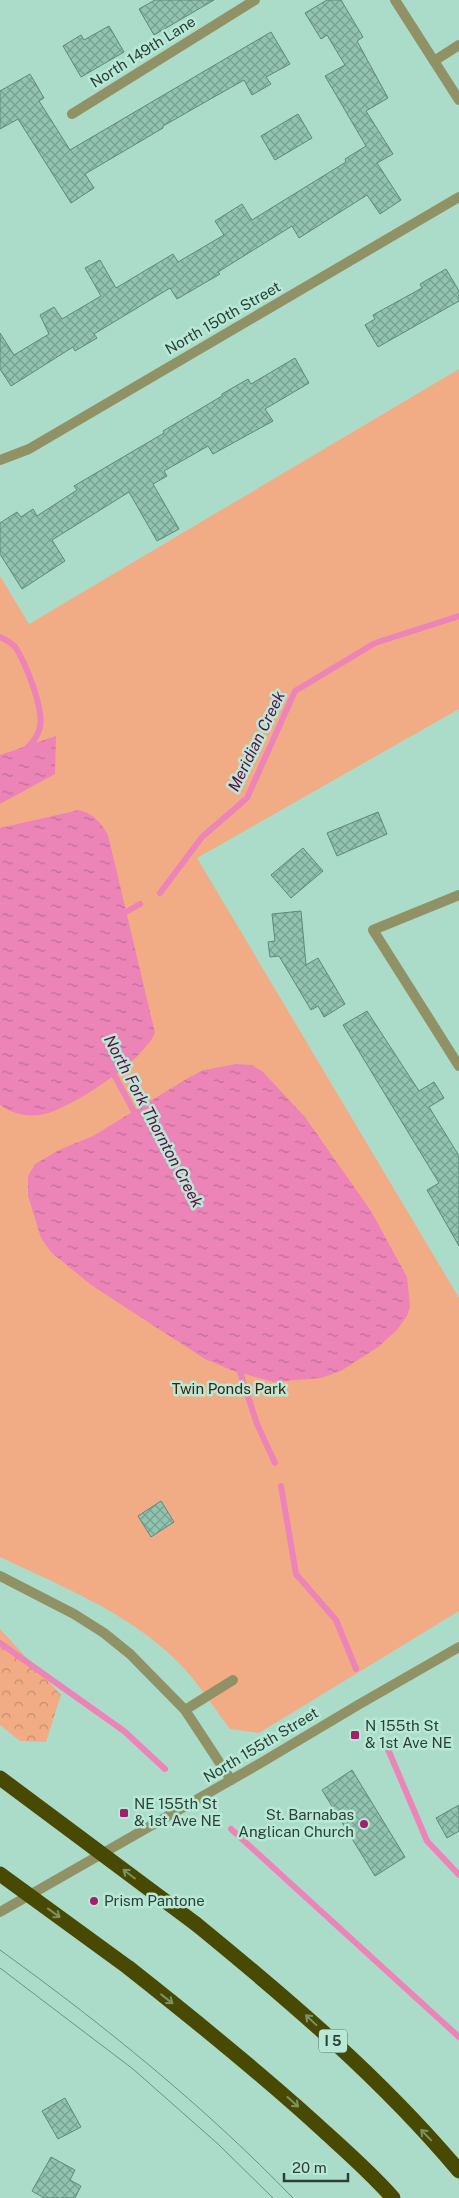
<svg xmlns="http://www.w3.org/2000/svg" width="459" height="2198" font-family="'Public Sans',sans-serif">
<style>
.forest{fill:url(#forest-crowns)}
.green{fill:#f2ac85}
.water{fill:url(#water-ripples)}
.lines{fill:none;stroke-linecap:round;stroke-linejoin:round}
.stream{stroke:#ec84b8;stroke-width:6}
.building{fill:url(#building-cross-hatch);stroke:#5c8a7a}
.service{stroke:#909265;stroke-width:10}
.minor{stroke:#909265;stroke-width:10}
.tertiary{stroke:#909265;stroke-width:10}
.motorway{stroke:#484902;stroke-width:15}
.tram{stroke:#6e9184;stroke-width:1}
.motorway-bridge{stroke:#484902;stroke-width:15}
.oneway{stroke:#7a9162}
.poi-dot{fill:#a21f6d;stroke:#b8e9d7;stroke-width:2}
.labels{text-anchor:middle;stroke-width:5;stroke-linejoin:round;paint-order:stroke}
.shield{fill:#b8e9d7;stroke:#567368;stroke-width:1}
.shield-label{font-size:14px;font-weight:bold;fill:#2c4038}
.street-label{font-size:15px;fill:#2c4038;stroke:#b8e9d7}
.park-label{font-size:15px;fill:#462007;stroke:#b8e9d7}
.poi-label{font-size:15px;fill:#2c4038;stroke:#b8e9d7;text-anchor:start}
.water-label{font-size:16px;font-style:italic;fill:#680843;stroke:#b8e9d7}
</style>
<defs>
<pattern id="forest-crowns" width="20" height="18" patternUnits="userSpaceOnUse" patternTransform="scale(1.25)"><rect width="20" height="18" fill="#f2ac85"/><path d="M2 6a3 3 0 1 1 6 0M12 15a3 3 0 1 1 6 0" fill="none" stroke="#c48d6e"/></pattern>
<pattern id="water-ripples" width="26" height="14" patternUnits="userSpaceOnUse" patternTransform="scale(1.25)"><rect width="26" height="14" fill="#ec84b8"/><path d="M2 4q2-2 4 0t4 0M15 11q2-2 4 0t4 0" fill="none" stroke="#bf6d97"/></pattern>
<pattern id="building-cross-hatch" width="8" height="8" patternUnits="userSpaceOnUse" patternTransform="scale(1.25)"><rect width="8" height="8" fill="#92c3b1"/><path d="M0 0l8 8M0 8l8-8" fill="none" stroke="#77a091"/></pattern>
</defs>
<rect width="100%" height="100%" fill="#abdcca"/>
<!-- forest -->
<path class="forest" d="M0,1629l61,66 -15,47 -26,-1 -20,-16z"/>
<!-- green -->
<path class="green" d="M459,369v340l-262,149 262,440v313l-200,122 -29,-4c-17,-22 -34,-50 -54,-69 -49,-48 -115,-74 -176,-103v-981l29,48z"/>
<!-- water -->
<g class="water">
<path d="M56,736l-1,38 -55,30v-49z"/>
<path d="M79,810c14,3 22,13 29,25l47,198c-11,27 -86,78 -115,82 -14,2 -29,-2 -40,-10v-277z"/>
<path d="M236,1064l16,1 11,7 42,45 66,94 36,66 3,29 -3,10 -10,14 -19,17 -37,24 -20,7 -48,4 -42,-12 -26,-11 -114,-74 -40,-33 -10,-14 -13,-42v-20l7,-12 24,-14 34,-14 95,-58 16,-8z"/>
</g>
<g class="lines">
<!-- stream -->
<g class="stream">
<path d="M0,637c5,2 13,7 16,11 10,16 28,61 24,79 -2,9 -8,17 -15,23"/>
<path d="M160,893l42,-56 45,-39 48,-107 80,-48 84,-27"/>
<path d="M119,916l21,-12"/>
<path d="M111,1069l26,48"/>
<path d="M238,1366l19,58 18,39"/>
<path d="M281,1486l15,88 40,46 20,49"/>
<path d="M0,1643l124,88 41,38"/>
<path d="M384,1740l43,101 32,34"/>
<path d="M231,1829l228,208"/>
</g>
</g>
<!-- building -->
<g class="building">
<path d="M155,0h59l-60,35 -15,-26z"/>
<path d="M327,0h14l22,37 -6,4 31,57 -22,13 27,43 -16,9 24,37 -21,14 -13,-19 -68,43 -7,-12 -74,46 2,2 -43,25 -7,-11 -76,46 3,4 -22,13 -2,-4 -62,39 -11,-17v-36l14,22 35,-21 -9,-19 14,-8 8,12 39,-23 -16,-28 15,-8 16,28 57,-34 5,8 46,-27 -9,-14 27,-17 10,16 94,-58 -1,-3 21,-13 -41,-70 20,-11 -18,-30 -6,4 -16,-26z"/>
<path d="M109,26l15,26 -43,25 -18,-31 18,-11 3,5z"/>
<path d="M271,32l19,32 -24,13 5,7 -19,11 -8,-15 -81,46v2l-78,46 9,14 -23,15 -53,-84 -18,10v-38l30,-17 14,24 -5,3 31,49z"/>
<path d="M298,114l14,24 -37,22 -14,-24z"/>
<path d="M446,269l13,22v10l-81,46 -13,-22 10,-6 -2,-4 49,-27 -2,-4z"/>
<path d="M295,358l14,25 -44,26 8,12 -60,33 -5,-8 -44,25 3,5 -14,8 26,45 -22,12 -28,-49 -77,48 13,21 -43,28 -22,-35v-31l17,-11 4,5 12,-8 4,7 40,-26 -3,-4 90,-53 -1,-2 59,-35v-2l26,-15 3,5z"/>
<path d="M378,812l9,22 -50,22 -10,-23z"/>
<path d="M303,848l20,23 -32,27 -20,-23z"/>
<path d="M301,911l5,54 12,-7 27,46 -21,13 -6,-11 -7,4 -32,-54 -9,1 -2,-15 7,-1 -3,-27z"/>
<path d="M367,1011l52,80 15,-9 10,16 -15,9 30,49v90l-32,-56 12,-7 -96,-158z"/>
<path d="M161,1501l13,21 -23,15 -13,-21z"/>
<path d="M352,1770l53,87 -30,19 -53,-86z"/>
<path d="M459,1805v26l-12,7 -11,-20z"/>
<path d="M65,2098l16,29 -23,12 -16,-28z"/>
<path d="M51,2157l24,13 -5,10 11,6 -6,12h-31l-12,-7z"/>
</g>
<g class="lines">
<!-- service -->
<g class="service">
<path d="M434,61l25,-16"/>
<path d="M185,1710l48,-30"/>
</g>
<!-- minor -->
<g class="minor">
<path d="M72,114l183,-114"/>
<path d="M0,460l29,-11 430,-252"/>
<path d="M459,895l-86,35 86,136"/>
</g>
<!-- tertiary -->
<g class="tertiary">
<path d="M395,0l64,100"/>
<path d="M0,1576l74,38 30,19 26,21 55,56 46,70"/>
<path d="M0,1912l259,-148 99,-59 101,-58"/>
</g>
<!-- motorway -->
<g class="motorway">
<path d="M196,1924c93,76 186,155 263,247"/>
<path d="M129,1968c67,53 133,106 196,164 23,21 47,42 68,66"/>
</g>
<!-- tram -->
<g class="tram">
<path d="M0,1950c104,75 204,156 293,248"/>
<path d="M0,1968l133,101 85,75 55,54"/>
</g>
<!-- motorway-bridge -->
<g class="motorway-bridge">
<path d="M0,1778l196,146"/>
<path d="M0,1874l129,94"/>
</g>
</g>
<!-- one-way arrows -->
<defs><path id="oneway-shaft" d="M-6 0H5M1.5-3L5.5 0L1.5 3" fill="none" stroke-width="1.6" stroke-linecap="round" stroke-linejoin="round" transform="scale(1.25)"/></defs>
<g class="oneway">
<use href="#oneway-shaft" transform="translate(129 1874) rotate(-143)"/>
<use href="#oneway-shaft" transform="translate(54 1913) rotate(36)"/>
<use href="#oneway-shaft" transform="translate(167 1999) rotate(38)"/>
<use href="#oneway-shaft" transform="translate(311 2020) rotate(-137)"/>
<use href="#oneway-shaft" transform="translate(293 2102) rotate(42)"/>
<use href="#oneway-shaft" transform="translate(426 2135) rotate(-134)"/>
</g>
<!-- markers -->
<g class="poi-dot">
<rect x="350" y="1730" width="10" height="10" rx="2.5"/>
<rect x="119" y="1808" width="10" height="10" rx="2.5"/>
<circle cx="364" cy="1824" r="5"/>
<circle cx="94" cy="1901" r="5"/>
</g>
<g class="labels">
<!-- shield labels -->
<rect class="shield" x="319" y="2029.5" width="28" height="23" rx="4"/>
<g class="shield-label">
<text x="333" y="2046">I 5</text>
</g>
<!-- street labels -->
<g class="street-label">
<text transform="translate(143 52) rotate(-32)" y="5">North 149th Lane</text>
<text transform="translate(223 318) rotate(-30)" y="5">North 150th Street</text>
<text transform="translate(261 1745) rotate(-31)" y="5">North 155th Street</text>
</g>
<!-- park labels -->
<g class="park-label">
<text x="229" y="1394">Twin Ponds Park</text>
</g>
<!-- poi labels -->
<g class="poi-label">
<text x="365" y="1731">N 155th St<tspan x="365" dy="17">&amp; 1st Ave NE</tspan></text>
<text x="134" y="1809">NE 155th St<tspan x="134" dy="17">&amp; 1st Ave NE</tspan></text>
<text x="354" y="1820" text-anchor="end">St. Barnabas<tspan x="354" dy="17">Anglican Church</tspan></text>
<text x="104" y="1906">Prism Pantone</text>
</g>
<!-- water labels -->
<g class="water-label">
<text transform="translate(256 741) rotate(-64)" y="6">Meridian Creek</text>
<text transform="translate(154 1121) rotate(62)" y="6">North Fork Thornton Creek</text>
</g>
</g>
<!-- scale -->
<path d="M284 2173v8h64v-8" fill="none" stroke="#2c4038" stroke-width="2.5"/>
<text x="292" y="2173" font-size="15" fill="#2c4038" stroke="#b8e9d7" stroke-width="4" paint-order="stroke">20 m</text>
</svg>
